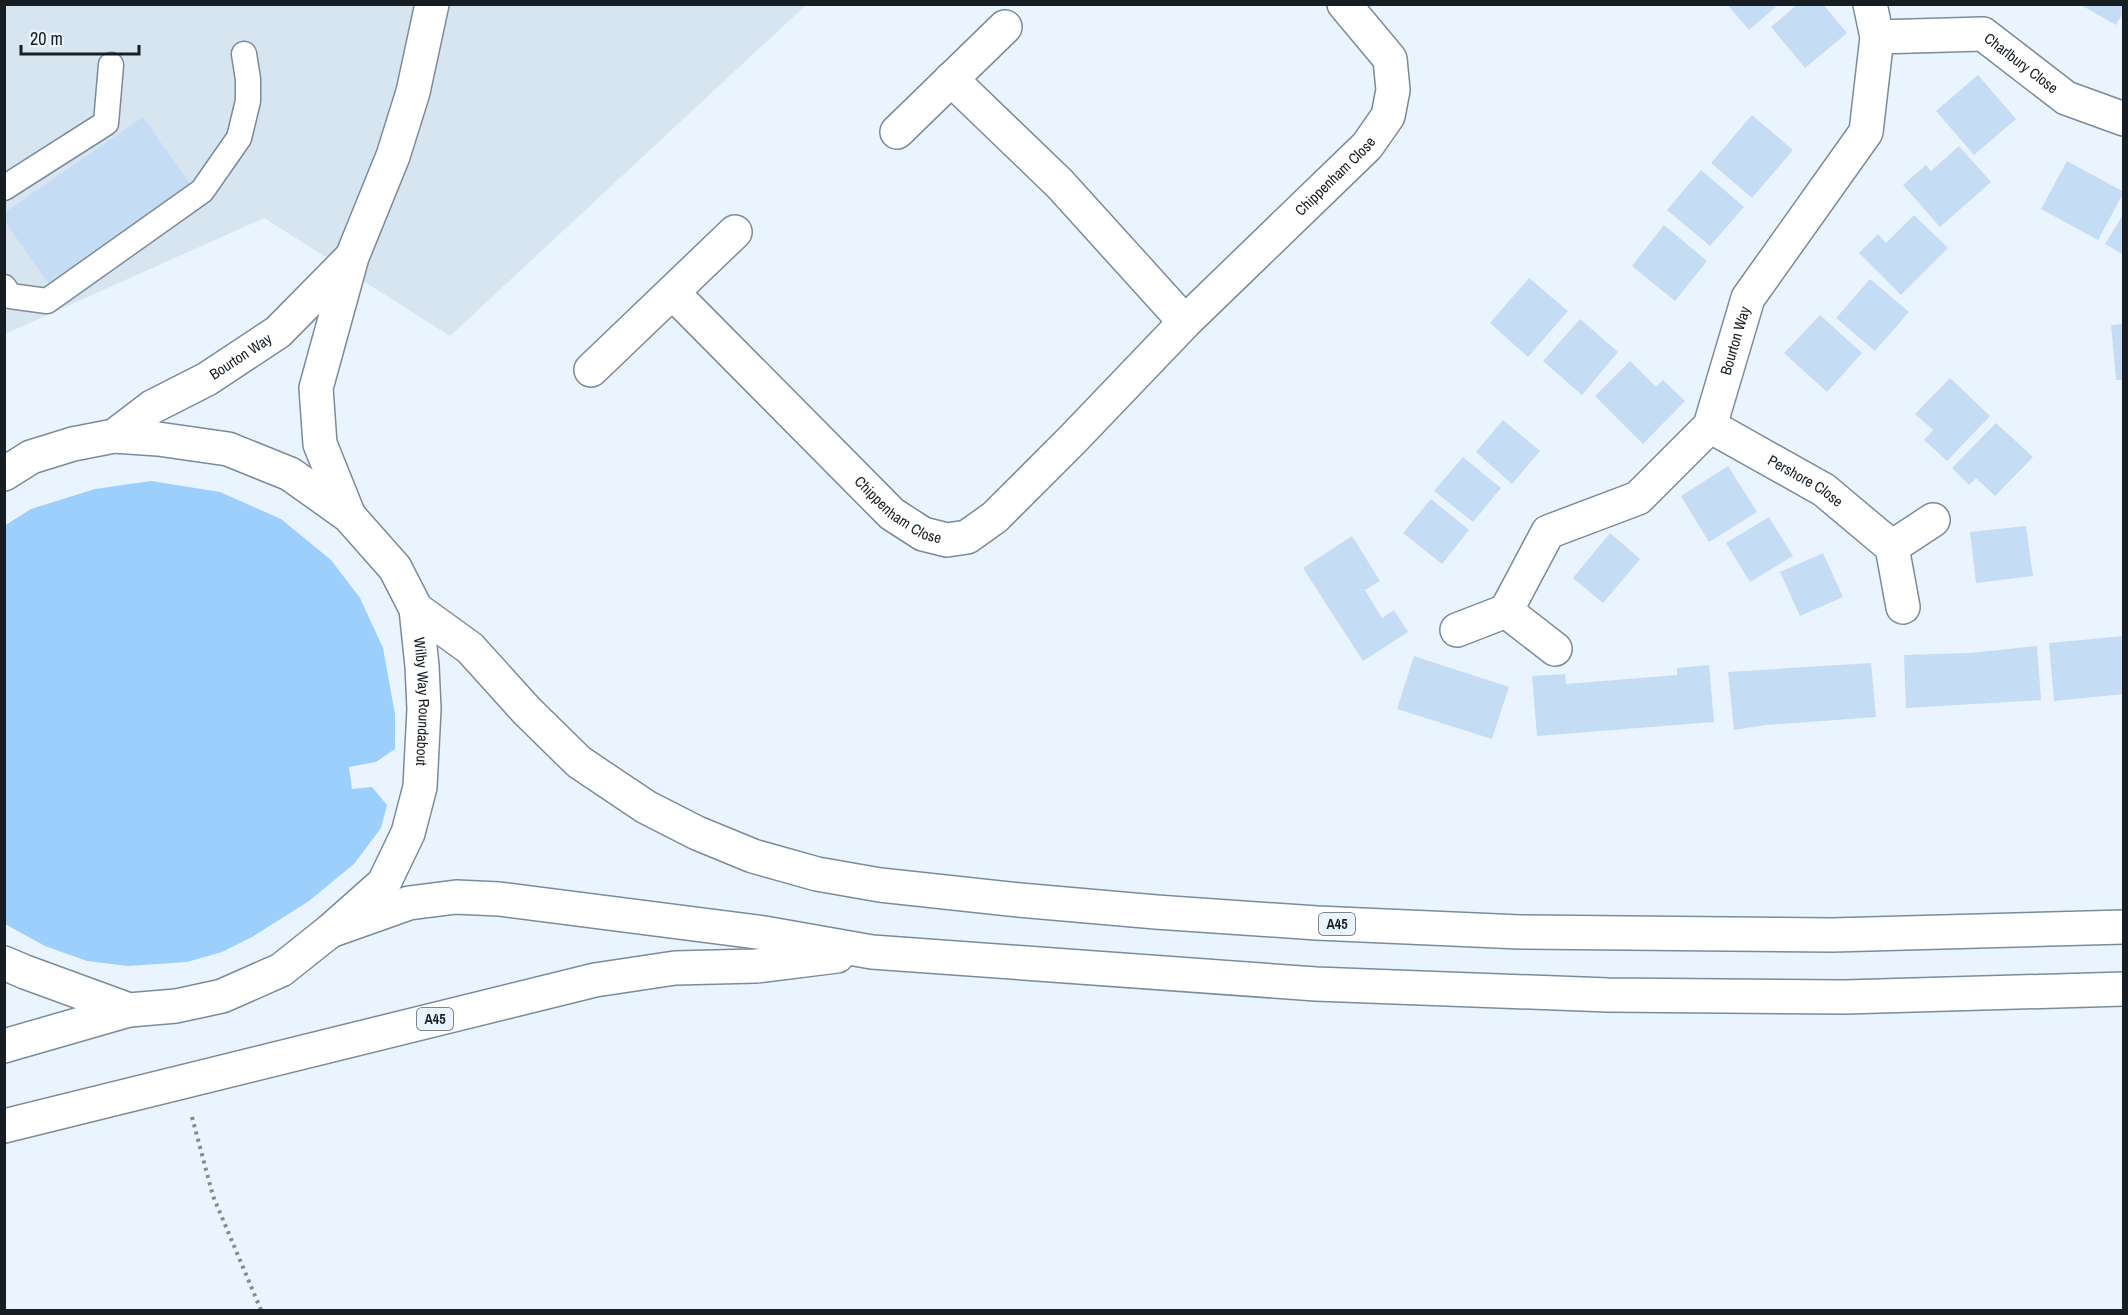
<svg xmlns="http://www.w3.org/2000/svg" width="2128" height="1315" font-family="'Archivo Narrow',sans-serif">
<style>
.built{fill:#d7e5f1}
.green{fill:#9dcffd}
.building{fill:#c5ddf4}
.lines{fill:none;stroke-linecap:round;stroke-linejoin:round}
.service-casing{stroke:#7b8b9a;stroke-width:27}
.minor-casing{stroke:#7b8b9a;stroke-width:36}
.trunk-casing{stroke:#7b8b9a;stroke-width:36}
.path{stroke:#838c94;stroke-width:4;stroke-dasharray:3 4.5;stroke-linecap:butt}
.service{stroke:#fff;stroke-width:24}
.minor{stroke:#fff;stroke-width:33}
.trunk{stroke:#fff;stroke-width:33}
.labels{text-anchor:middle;stroke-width:5;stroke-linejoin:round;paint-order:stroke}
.shield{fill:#eaf4ff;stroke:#565e65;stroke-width:1.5}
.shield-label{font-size:14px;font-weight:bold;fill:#171e23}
.street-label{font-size:15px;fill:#171e23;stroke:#eaf4ff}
</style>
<rect width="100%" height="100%" fill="#eaf4ff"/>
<!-- built -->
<path class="built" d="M4,5h802l-356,331 -186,-118 -259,116z"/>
<!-- green -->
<path class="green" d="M151,481l69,11 61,27 50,41 29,38 23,50 12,66v35l-19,13 -27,5 3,22 20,-2 15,18 -6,23 -27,36 -45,37 -57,36 -30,15 -35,10 -59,4 -41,-5 -42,-15 -40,-22 -1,-398 27,-17 64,-20z"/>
<!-- building -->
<g class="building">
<path d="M1727,4h52l-30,26z"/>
<path d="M1798,4h25l24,29 -42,35 -34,-41z"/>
<path d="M2081,5h43v6l-8,14z"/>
<path d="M1978,75l38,44 -42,36 -38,-44z"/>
<path d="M1752,115l41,35 -41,48 -41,-35z"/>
<path d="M143,117l47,67 -142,99 -44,-63v-7z"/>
<path d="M1959,146l32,36 -51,45 -37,-42 23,-20 5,6z"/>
<path d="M2067,161l57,31 -26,48 -57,-31z"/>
<path d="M1701,170l43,37 -34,39 -43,-36z"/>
<path d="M2124,213v42l-19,-11z"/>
<path d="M1914,215l34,33 -47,47 -42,-42 19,-19 8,9z"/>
<path d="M1664,225l43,36 -32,40 -43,-35z"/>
<path d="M1529,278l39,33 -40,46 -38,-34z"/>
<path d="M1870,279l39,33 -34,39 -39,-33z"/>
<path d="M1820,315l42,38 -35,39 -43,-39z"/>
<path d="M1580,319l38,33 -36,43 -39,-34z"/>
<path d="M2124,324v56h-8l-5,-55z"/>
<path d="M1630,361l26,26 7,-7 22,21 -42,43 -48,-48z"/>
<path d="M1950,378l40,38 -43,45 -23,-21 9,-10 -18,-16z"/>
<path d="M1503,420l37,31 -28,33 -36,-32z"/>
<path d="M1996,423l37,34 -38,39 -19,-18 -7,7 -17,-17z"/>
<path d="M1463,457l38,31 -28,34 -39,-31z"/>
<path d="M1728,466l29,46 -48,30 -28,-46z"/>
<path d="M1431,499l38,31 -27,34 -39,-31z"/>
<path d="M1769,517l24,39 -43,26 -24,-39z"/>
<path d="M2026,526l7,50 -57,7 -6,-51z"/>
<path d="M1610,533l30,26 -37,44 -30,-25z"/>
<path d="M1352,536l28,45 -15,9 9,15 8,13 12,-8 14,22 -45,29 -60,-93z"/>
<path d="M1823,553l20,44 -43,19 -20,-44z"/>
<path d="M2124,636v58l-70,7 -5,-58z"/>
<path d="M2037,646l4,54 -135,8 -2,-53 66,-2z"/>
<path d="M1414,656l95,31 -17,52 -95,-30z"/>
<path d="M1871,663l5,54 -110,8 -32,5 -6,-58z"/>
<path d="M1709,665l5,57 -177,14 -5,-60 33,-2 1,10 111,-9v-7z"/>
</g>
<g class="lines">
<!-- service casing -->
<g class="service-casing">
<g id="service">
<path d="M4,188l102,-65 5,-58"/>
<path d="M4,287l6,9 37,5 155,-110 37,-53 9,-37v-22l-4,-25"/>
</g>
</g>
<!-- minor casing -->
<g class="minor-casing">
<g id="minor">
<path id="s1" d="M1877,37l106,-3 83,64 58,21"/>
<path d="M951,79l109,105 125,138"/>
<path d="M897,132l108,-105"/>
<path id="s2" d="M673,293l219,221 31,20 24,6 20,-3 28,-20 78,-78 112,-117 182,-176 21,-30 5,-26 -3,-31 -46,-55"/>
<path d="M591,370l144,-138"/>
<path id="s3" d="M1710,426l114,64 68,57 11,60"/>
<path id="s4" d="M114,436l38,-29 55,-28 71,-47 73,-74"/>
<path d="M349,516l-29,-72 -4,-56 36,-131 41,-101 20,-64 19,-88"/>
<path d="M1892,547l41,-27"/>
<path d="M1506,611l49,38"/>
<path id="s5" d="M1457,630l49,-19 42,-79 90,-34 72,-72 38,-128 118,-166 11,-95 -7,-33"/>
</g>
</g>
<!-- trunk casing -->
<g class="trunk-casing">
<g id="trunk">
<path id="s6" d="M4,474l27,-17 42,-13 41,-8 44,3 70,10 62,25 59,42 46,52 21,41 6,57 2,43 -4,78 -12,46 -24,50 -54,48 -49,39 -59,26 -46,10 -47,4 -104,-38 -21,-9"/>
<path d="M416,609l54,39 57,63 52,51 67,45 51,26 56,23 64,18 63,11 139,15 137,12 161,11 203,9 312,3 292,-8"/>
<path d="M330,931l79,-28 47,-6 43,2 265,34 108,19 444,32 292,11 237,2 279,-8"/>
<path d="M4,1046l125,-36"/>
<path d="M4,1126l591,-146 80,-12 81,-2 81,-10"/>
</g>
</g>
<!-- path -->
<path class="path" d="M192,1117l21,79 48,114"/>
<!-- service -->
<use href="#service" class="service"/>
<!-- minor -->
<use href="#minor" class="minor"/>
<!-- trunk -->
<use href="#trunk" class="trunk"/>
</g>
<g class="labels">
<!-- shield labels -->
<g class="shield">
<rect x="1319" y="913" width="36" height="22" rx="4.5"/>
<rect x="417" y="1008" width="36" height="22" rx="4.5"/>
</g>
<g class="shield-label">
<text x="1337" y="929">A45</text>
<text x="435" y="1024">A45</text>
</g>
<!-- street labels -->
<g class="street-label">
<text dy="5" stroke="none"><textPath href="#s1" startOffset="154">Charlbury Close</textPath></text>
<text dy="5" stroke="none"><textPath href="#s2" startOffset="909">Chippenham Close</textPath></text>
<text dy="5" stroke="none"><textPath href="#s5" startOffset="429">Bourton Way</textPath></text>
<text dy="5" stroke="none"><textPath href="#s4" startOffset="150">Bourton Way</textPath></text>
<text dy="5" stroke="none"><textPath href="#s3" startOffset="110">Pershore Close</textPath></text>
<text dy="5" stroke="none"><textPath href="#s2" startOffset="314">Chippenham Close</textPath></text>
<text dy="5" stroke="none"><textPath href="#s6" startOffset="580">Wilby Way Roundabout</textPath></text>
</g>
</g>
<!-- border -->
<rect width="2128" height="1315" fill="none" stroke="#171e23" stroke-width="12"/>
<!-- scale -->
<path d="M21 45v9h118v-9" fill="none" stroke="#171e23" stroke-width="3"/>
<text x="30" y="45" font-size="18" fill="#171e23" stroke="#eaf4ff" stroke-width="4.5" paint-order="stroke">20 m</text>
</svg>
